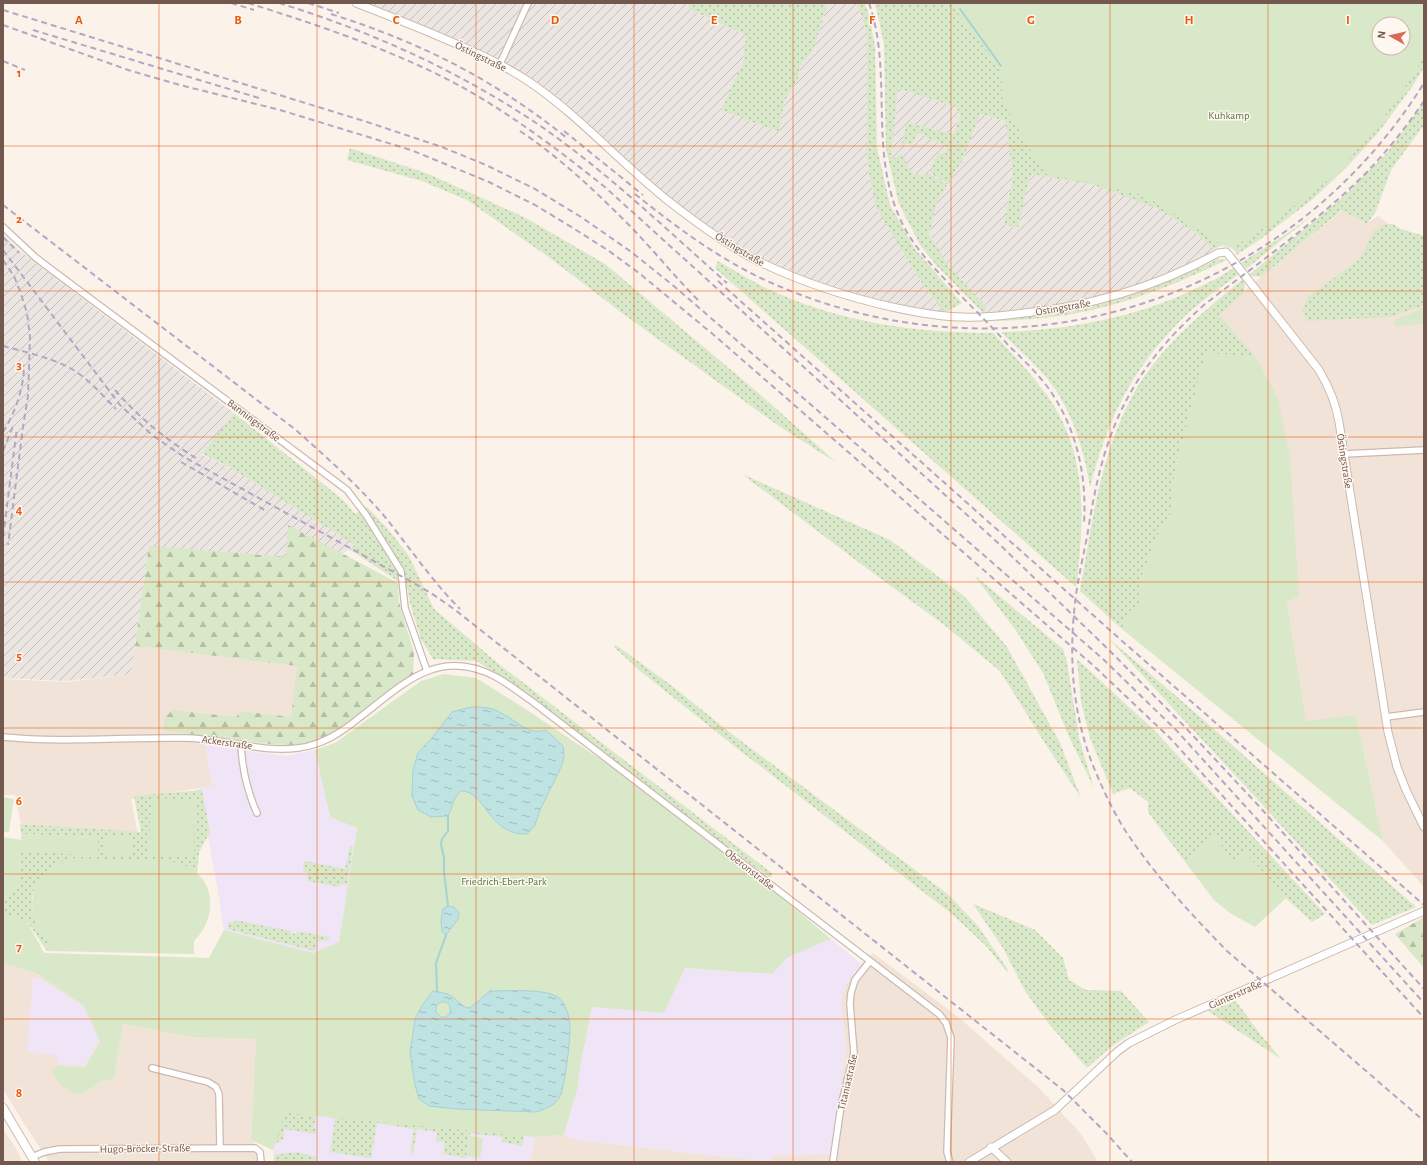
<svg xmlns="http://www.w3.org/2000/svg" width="1427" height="1165" font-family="'Alegreya Sans',sans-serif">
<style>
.residential{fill:#f2e3d8}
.industrial{fill:url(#industrial-furrows)}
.education{fill:#efe5f7}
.grass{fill:url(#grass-dots);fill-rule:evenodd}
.forest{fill:url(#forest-firs)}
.green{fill:#d8e8c8;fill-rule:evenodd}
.water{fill:url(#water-ripples);stroke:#a6d2d4;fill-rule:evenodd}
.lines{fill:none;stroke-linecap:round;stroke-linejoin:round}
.stream{stroke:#a6d2d4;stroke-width:2}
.minor-casing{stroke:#ccbab0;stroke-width:8}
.tertiary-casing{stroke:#ccbab0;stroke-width:9}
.secondary-casing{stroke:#d1bbb0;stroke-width:10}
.minor{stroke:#fff;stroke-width:5.5}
.tertiary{stroke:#fff;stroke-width:7}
.secondary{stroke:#fff;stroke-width:8}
.rail{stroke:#b4a7c4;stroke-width:2;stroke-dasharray:6 4;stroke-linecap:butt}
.grid{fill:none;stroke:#e8590c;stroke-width:1;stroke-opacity:0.55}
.labels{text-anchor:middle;stroke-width:3;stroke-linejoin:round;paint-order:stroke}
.street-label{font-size:11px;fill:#73584e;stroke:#fef7ef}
.park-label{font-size:11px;fill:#5b7847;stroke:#fef7ef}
.grid-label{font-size:13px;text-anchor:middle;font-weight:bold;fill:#e8590c;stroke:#fef7ef;stroke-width:3;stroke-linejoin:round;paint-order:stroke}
</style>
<defs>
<pattern id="industrial-furrows" width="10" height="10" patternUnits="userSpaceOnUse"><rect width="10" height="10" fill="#ece6e2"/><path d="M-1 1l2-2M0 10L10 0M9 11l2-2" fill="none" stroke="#c4bdb9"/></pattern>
<pattern id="grass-dots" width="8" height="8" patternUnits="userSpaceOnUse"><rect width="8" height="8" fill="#d8e8c8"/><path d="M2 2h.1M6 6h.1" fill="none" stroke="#b4bfa5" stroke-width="1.8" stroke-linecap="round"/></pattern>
<pattern id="forest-firs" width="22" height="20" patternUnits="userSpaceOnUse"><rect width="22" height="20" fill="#d8e8c8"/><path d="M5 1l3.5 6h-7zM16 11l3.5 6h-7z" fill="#b4bfa5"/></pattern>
<pattern id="water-ripples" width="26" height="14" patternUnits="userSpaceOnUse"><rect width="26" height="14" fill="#bfe2e3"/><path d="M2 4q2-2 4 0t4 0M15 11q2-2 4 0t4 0" fill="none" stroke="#a0baba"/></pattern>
</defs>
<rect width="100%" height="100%" fill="#fbf2e9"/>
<!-- residential -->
<g class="residential">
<path d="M1343,210l23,14 12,-8 26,19 20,11v641l-41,-46 -27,-126 -50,7 -19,-120 12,-5 -43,-240 -37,-42 42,-38z"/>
<path d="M135,646l163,20 -7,51 -49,-6 -6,6 -63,-7 -9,21 41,5v9l8,41 -82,13 7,35 -117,-10 -6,-29h-12v-116l64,3 64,-8z"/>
<path d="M873,953l84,63 81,71 43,47 17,28h-568l5,-25 29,-2 14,5 129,15 63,6 2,-6 58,-1 16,-101 -5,-52 5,-17 15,-20z"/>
<path d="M3,963l33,10 48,33 16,34 -15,27 -27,-1 27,27 16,-12 13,-2 9,-55 67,13 66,2 -5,101 4,3 2,19h-208l-24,-37 -22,-36z"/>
<path d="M3,1129l12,18 8,15h-20z"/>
</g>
<!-- industrial -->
<g class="industrial">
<path d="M356,3h333v6l57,26 -3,27 -22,48 58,22 5,-30 14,-23 3,-15 12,-13 15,-48h29l10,30v129l9,46 42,69 26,36 -32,-3 -42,-8 -111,-40 -87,-60 -86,-76 -95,-69z"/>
<path d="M898,88l58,19 4,7 -6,20 -47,-11 -6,23 12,-3 5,-10 29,14 -1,6 3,31 8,-16 5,-6 18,-48 25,7 8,55 -9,49 14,2 13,-53 63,11 64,24 36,23 20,17 -18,13 -39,19 -104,27 -68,7 1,-8 -38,-42 -19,-31 8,-32 -8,-28 -16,1 -22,-14z"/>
<path d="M3,235l16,15 31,24 184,139 -32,42 26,11 127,79 -41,29 -165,-28 -18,128 -65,7 -63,-3z"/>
</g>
<!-- education -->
<g class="education">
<path d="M205,745l81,11 29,-6 15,67 27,11 -18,114 -26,11 -89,-23 -6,-39 -19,-103 14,-2z"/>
<path d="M831,939l30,25 -15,20 -5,17 5,52 -16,101 -57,1 -3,6 -63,-6 -129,-15 -14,-5 13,-45 3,-22 12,-61 72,6 21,-45 87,6 15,-17z"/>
<path d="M33,977l8,2 42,27 16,34 -14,26 -26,-1 -4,-10 -28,-3z"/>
<path d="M285,1113l250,24 -5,25h-256l-1,-12z"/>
</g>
<!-- grass -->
<g class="grass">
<path d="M689,3h139l-15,48 -12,13 -3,15 -14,23 -5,30 -58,-22 22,-48 3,-27 -57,-26z"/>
<path d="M857,3h8l4,11 6,32 2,102 13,57 25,44 47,54 -18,10 -26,-36 -42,-69 -9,-46v-129z"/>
<path d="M874,3h550v64l-12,20 -34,46 -33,36 -32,30 -55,42 -22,14 -1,-5 -10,-6 -11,5 -20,-17 -36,-23 -64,-24 -63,-11 -13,53 -14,-2 9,-49 -8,-55 -25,-7 -18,48 -5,6 -8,16 -19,-12 7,-17 9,-2 1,-6 -29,-14 -5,10 -12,3 6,-23 47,11 6,-19 -4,-8 -58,-19 -7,72 11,-6 11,21 16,-1 18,11 -10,17 -8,32 19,31 38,42 -1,8 -49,-50 -16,-20 -21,-41 -13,-55 -2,-104 -7,-34zM1379,24h24v24h-24z"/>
<path d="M1424,102v23l-33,45 -15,41 -9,13 -25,-14 -81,67 -9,-1 -2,-2 91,-75 46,-46z"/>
<path d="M350,148l76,25 98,44 81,47 151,127 81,72 -58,-37 -71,-51 -82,-59 -76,-58 -83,-58 -45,-19 -75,-21z"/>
<path d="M1320,209l-74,60 -5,-6 54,-35z"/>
<path d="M1385,224h8l8,5 23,7v69l-35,12 -82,4 -5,-9 6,-15 52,-38 14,-28z"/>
<path d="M1218,259h10c-36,18 -74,34 -113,45 -40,12 -82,16 -124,17 31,-4 63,-7 94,-13 46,-10 91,-28 133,-49z"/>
<path d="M718,261c19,11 37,23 57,31 68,31 143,41 218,41 21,23 44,46 61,73 34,55 30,119 22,181l-361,-319z"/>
<path d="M1234,267l5,7c-20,15 -42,29 -59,47 -49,49 -73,100 -90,166 -5,-32 -14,-63 -31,-92 -12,-21 -40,-45 -58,-63 67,-2 135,-14 196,-44 13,-6 26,-12 37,-21z"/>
<path d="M1243,279l2,2 -1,12 -25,22 37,42 -50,-4 -31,116 -3,42 -17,29 -13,36 -1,25 -11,10 -8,18 -42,-38c12,-68 20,-137 54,-198 26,-46 69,-81 109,-114z"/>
<path d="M234,413l93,74 17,14 11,13 12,-7 20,21 22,28 25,53 66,56 273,209 -3,4 -164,-121 -92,-71 -37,-25 -44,-2 -12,-20 -11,-36 -3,-16 -58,-38 6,-4 -127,-79 -26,-12z"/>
<path d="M742,474l148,66 75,57 42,50 53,96 21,55 -40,-61 -41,-66 -57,-47 -78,-57z"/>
<path d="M974,575l89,74 4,13 12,76 15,50 -24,-49 -27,-66 -26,-41z"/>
<path d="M1108,638l67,57 241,212 -44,18 -114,-125z"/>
<path d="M616,645l56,41 65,52 212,157 29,31 30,44 -1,2 -20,-25 -35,-33 -218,-168 -95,-76 -25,-23z"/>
<path d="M1077,659l78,72 170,183 -13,8 -26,-24 -41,-46 -12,9 -19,-25 -28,27 -38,-51v-10l-18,-14 -17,6 -23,-56 -9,-37z"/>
<path d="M202,790l8,42 -11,20 -2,22 -6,-5 -156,18 -3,10v13l4,14 11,15v12l-19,-28 -11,-1 -14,8v-28c17,-11 20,-31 16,-50l3,-3v2l76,4v-18l-75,-3 -1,8 -2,-18 121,8 -7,-36z"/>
<path d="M350,846l3,1 -6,38 -7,-1 -1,3 -32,-6 1,-8 -5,-1 1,-11 41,8z"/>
<path d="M973,904l62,26 28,28 6,22 17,10 35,1 28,31 -37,24 -25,22 -38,-44 -24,-33 -22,-43z"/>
<path d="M235,920l56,11v2l5,1 1,-3 32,6v3l-12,1 -2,10 -88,-22 2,-7 5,1z"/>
<path d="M1236,1001l24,33 21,25 -73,-48z"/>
<path d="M281,1111l254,26 -11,-1 -2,10 -20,-4v-5l-32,-4 -4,25 -23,-4 2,-12 -9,-1 1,-9 -20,-3 -4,24h-3l4,-24 -37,-6 -6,35 -41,-6 5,-34 -19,-3 -2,12 2,1 -1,6 -30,-5 -2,10 -8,5z"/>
<path d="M296,1152l21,5v4l-7,-1v2h-36v-7z"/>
</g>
<!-- forest -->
<g class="forest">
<path d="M288,525l110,58 1,19 15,51 -1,24 -59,46 -44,23 -40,-2 -106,-13v-13l9,-8 63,7 6,-6 49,6 6,-51 -162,-20 14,-100 137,11z"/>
<path d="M1424,917v51l-29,-34z"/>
</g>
<!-- green -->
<g class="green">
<path d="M950,3h474v54l-16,26 -22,31 -47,58 -69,52 -38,24 -8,-2 -80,-51 -98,-21 -13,-19 -27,-48 -4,-10v-17l-3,-13zM1379,24h24v24h-24z"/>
<path d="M1424,308v15l-29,4 -1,-7z"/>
<path d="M1206,353l50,4 22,42 12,57 9,141 -12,5 19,119 50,-6 27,126 -261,-212 8,-18 11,-10 1,-25 13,-36 17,-29 3,-42z"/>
<path d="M444,674l32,4 48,30 155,104 152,127 -43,18 -16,17 -87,-6 -21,45 -72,-6 -12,61 -3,22 -13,45 -29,2 -250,-24 -12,37 -22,-10 5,-101 -66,-2 -67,-13 -9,55 -13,2 -16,12h-13l-12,-9 -9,-13 7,-5 27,1 15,-26 -16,-35 -48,-33 -33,-10v-49l23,6 18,33 165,5 15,-28 89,23 26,-11 18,-114 -27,-11 -15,-67 20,-7 86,-62z"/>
<path d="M3,797l11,2 -5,33h-6z"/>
<path d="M151,798l44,1 -1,57 -45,-1z"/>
<path d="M23,834l75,3v19l-76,-5v-1l-3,2c4,19 2,39 -16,50v-65l19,3z"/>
<path d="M104,835l29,1 -1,21h-28z"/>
<path d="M1214,836l19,25 12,-9 41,46 -31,29 -25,-14 -16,-13 -28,-37z"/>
<path d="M75,858l95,3c7,2 14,3 20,7 28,17 25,53 4,73v13l-147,-3v-12c-25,-24 -17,-63 13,-77 5,-2 10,-3 15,-4z"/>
<path d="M470,1136l13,2 -3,20 -13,-2z"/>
</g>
<!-- water -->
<g class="water">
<path d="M471,707c11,0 20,0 30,6 16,7 25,23 45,17l17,16 1,10 -2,9 -22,45 -5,15 -8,9c-38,2 -42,-44 -66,-43 -10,10 -7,14 -13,25l-17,1 -13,-7 -6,-14 1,-26 5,-17 14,-15 20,-26z"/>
<path d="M448,906l6,1 5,6 -1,6 -12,16 -4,-3 -1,-11 2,-12z"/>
<path d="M433,991c7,1 15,2 21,7 6,4 8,9 16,10l20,-17c16,0 57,-3 69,7 8,7 11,21 11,31 0,13 -5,59 -11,69 -5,8 -14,11 -23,14l-80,-3 -27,-3 -10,-7 -4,-14 -5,-32 5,-34 6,-12zM440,1002h6l4,4v7l-4,4h-5l-5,-5v-6z"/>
</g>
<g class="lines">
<!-- stream -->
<g class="stream">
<path d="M960,9l41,57"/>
<path d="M448,906l-4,-34v-15l-3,-12 1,-6 6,-8v-15"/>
<path d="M437,992l-1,-29 10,-28"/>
</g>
<!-- minor casing -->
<g class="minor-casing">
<g id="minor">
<path d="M500,64l28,-61"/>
<path d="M3,227l32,30 17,13 295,220 19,25 35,56 4,37 22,63"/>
<path d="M1344,454l80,-4"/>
<path d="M1386,717l38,-5"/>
<path d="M3,737c60,6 121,0 181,1 38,0 76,15 114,10 24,-3 43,-15 61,-30 43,-33 79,-72 137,-41 13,7 25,17 37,25l406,312 7,9 5,15 -4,114 3,10"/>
<path d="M241,744c1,24 6,47 16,69"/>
<path d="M152,1068l56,14 8,5 3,7 1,53"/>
<path d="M32,1157l12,-5 16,-3 195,-1 5,4 1,10"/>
<path d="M833,1161l8,-55 13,-53 -4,-49 1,-11 4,-13 15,-19"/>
</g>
</g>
<!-- tertiary casing -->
<g class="tertiary-casing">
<g id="tertiary">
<path d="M356,3c36,14 72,28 107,44 23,10 44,20 65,34 52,35 93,83 143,122 27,21 61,46 93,61 41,19 83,33 128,43 23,5 47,10 71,10 18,1 36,-1 53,-3 72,-7 139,-26 202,-61l8,-1 2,2 91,116c10,17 17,33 20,52l49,310 9,35 9,23 18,37"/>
<path d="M991,1147l16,15"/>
<path d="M969,1162l86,-52 63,-59 11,-8 46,-23 249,-109"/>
</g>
</g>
<!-- secondary casing -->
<g class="secondary-casing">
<path id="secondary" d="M3,1108l32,54"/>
</g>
<!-- minor -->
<use href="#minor" class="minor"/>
<!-- tertiary -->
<use href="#tertiary" class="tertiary"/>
<!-- secondary -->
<use href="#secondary" class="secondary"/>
<!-- rail -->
<g class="rail">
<path d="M231,3l23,7"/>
<path d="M248,3c67,21 132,43 195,74 59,30 112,70 163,111l391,354 113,109 74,75 73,78 167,185"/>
<path d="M279,3c94,29 182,69 263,124 66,46 125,103 185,156"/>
<path d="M308,3l31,10"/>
<path d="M869,3c25,73 -2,150 34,222 14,27 36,48 57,70 17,17 34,34 50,52 14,13 28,27 39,42 28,40 38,87 35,135"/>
<path d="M3,10l364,112 75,25 44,18 49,24 46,28 49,34 45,36 103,89 325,283 74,72 247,272"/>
<path d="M331,14c91,29 162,65 236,124"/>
<path d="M3,25l125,45 52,15 100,25 131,40 78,32 46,23 38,23 36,23 30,22 76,63 380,331 75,71 254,280"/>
<path d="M33,30l226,68"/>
<path d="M3,61l22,9"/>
<path d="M1424,101c-17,25 -36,49 -57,71 -49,49 -107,90 -162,132 -29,26 -54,53 -73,86 -27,46 -37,96 -45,147 -5,25 -11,50 -13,76 -5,52 0,106 20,155 10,24 22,50 37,71 28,41 62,77 96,112l197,170"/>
<path d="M520,131c39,26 73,58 106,91 25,25 47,53 72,78"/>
<path d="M564,131l79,64"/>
<path d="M635,194c45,36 92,71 146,93 237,100 507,14 643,-204"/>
<path d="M3,205l293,225c31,28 62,55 89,87 25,31 47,64 75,92"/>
<path d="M3,237l16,16"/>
<path d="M3,250l117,155 32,30 32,22 228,125 19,11 23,16 609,481 43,43 26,29"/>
<path d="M3,260l11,16 7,18 6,19 3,24 -2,59 -5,31 -15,118"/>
<path d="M718,281l403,359 303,265"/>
<path d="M3,346c22,6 46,11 67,22 18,10 32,27 46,41"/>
<path d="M115,390c24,28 53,51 84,70"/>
<path d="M3,432c12,-19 21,-44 21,-67"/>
<path d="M3,451l10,-25"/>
<path d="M181,462l85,49"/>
<path d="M3,537l14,-109"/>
</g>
</g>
<!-- grid -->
<path class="grid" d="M159,3v1159M317,3v1159M476,3v1159M634,3v1159M793,3v1159M951,3v1159M1110,3v1159M1268,3v1159M3,146h1421M3,291h1421M3,437h1421M3,582h1421M3,728h1421M3,874h1421M3,1019h1421"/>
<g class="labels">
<!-- street labels -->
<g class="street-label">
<text transform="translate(481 56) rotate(26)" y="4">Östingstraße</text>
<text transform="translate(740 249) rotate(31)" y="4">Östingstraße</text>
<text transform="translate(1063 307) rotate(-10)" y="4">Östingstraße</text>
<text transform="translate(254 420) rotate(37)" y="4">Banningstraße</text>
<text transform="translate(1345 461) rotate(81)" y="4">Östingstraße</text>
<text transform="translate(227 742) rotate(8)" y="4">Ackerstraße</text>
<text transform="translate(750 869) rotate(38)" y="4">Oberonstraße</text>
<text transform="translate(1235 994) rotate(-24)" y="4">Günterstraße</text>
<text transform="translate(847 1082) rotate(-77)" y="4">Titaniastraße</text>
<text transform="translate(145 1148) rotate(-1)" y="4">Hugo-Bröcker-Straße</text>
</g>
<!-- park labels -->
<g class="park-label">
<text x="1229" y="119">Kuhkamp</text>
<text x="504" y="885">Friedrich-Ebert-Park</text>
</g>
</g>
<g class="grid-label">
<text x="79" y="24">A</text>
<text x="238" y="24">B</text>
<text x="396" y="24">C</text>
<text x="555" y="24">D</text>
<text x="714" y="24">E</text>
<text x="872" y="24">F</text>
<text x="1031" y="24">G</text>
<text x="1189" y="24">H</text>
<text x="1348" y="24">I</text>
<text x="19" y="77">1</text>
<text x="19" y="223">2</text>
<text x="19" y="369">3</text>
<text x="19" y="514">4</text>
<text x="19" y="660">5</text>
<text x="19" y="805">6</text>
<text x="19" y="951">7</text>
<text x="19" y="1097">8</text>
</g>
<!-- border -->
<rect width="1427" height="1165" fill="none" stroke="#73584e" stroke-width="8"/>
<!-- north arrow -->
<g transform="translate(1391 36) rotate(278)"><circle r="19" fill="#fef7ef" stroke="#c6b7af"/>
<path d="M0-3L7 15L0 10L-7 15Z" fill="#da6959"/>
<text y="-6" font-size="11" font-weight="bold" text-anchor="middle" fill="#73584e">N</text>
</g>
</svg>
